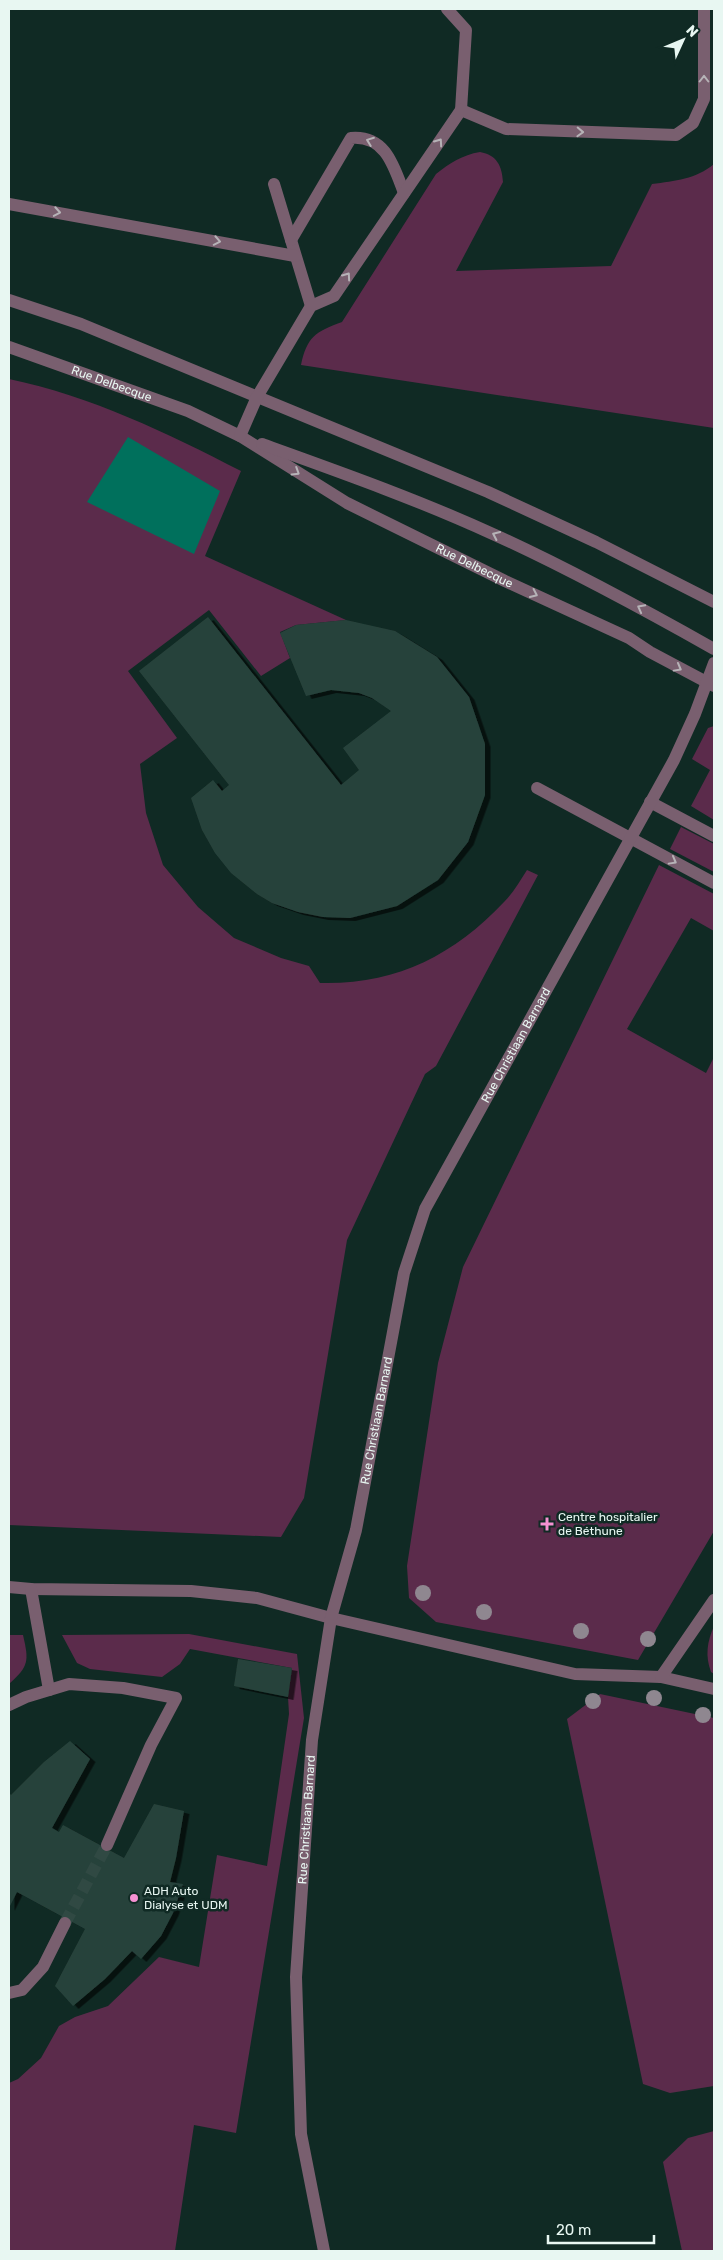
<svg xmlns="http://www.w3.org/2000/svg" width="723" height="2260" font-family="Rubik,sans-serif">
<style>
.green{fill:#5b2b4b}
.water{fill:#00705c}
.building{fill:#28423b;filter:url(#shadow)}
.lines{fill:none;stroke-linecap:round;stroke-linejoin:round}
.minor-tunnel{stroke:#304943;stroke-width:12;stroke-dasharray:12 6;stroke-linecap:butt}
.minor{stroke:#795f6f;stroke-width:12}
.tree{fill:#8f8790}
.oneway{stroke:#b6b3b7}
.poi-dot{fill:#f591d2;stroke:#102a24;stroke-width:2}
.labels{text-anchor:middle;stroke-width:5;stroke-linejoin:round;paint-order:stroke}
.street-label{font-size:12px;fill:#e8f7f2;stroke:#102a24}
.poi-label{font-size:12px;fill:#e8f7f2;stroke:#102a24;text-anchor:start}
</style>
<defs>
<filter id="shadow"><feDropShadow dx="5.5" dy="3" stdDeviation="0" flood-color="#0009"/></filter>
</defs>
<rect width="100%" height="100%" fill="#102a24"/>
<!-- green -->
<g class="green">
<path d="M480,152c17,3 22,14 23,30l-47,89 155,-5 41,-82c23,-3 44,-5 62,-20v264l-413,-63c6,-28 14,-33 41,-43l94,-148c14,-11 26,-19 44,-22z"/>
<path d="M9,379c82,17 158,54 232,92l-36,85 141,64 -50,5 -16,7 10,26 -29,18 -52,-66 -81,61 49,67 -37,26 6,49 17,52 35,42 36,31 47,20 28,8 11,17c75,2 133,-27 184,-81 9,-9 16,-21 23,-32l11,5 -102,191 -11,8 -78,166 -43,258 -23,39 -272,-12z"/>
<path d="M714,726v94l-23,-14 19,-36 -18,-11 16,-31z"/>
<path d="M681,827l33,17v28l-44,-23z"/>
<path d="M659,865l55,29v37l-23,-13 -64,111 79,44 8,-16v474l-76,129 -202,-38 -27,-24 -2,-32 31,-203 25,-96z"/>
<path d="M714,1626v48l-3,-2c-6,-16 -4,-30 3,-46z"/>
<path d="M189,1634l108,20 7,64 -68,415 -42,-8 -19,126h-166v-168l9,-4 23,-21 18,-32 16,-9 33,-11 51,-49 40,10 18,-112 50,11 22,-152 -1,-17 4,-29 -102,-19 -10,15 -18,13 -72,-8 -13,-6 -15,-28z"/>
<path d="M9,1635h14c6,26 6,31 -14,49z"/>
<path d="M600,1694l114,24v368l-44,7 -27,-9 -76,-365z"/>
<path d="M714,2131v120h-32l-19,-89 25,-24z"/>
</g>
<!-- water -->
<path class="water" d="M128,437l92,54 -26,63 -107,-52z"/>
<!-- building -->
<g class="building">
<path d="M208,617l133,168 18,-15 -16,-22 48,-37 -19,-13 -13,-5 -28,-3 -25,6 -26,-63 16,-8 50,-5 49,11 42,26 32,40 16,47v51l-17,47 -30,38 -41,26 -47,12 -27,-1 -25,-5 -26,-9 -15,-9 -26,-21 -16,-20 -13,-23 -11,-32 22,-18 9,11 7,-6 -90,-114z"/>
<path d="M238,1659l54,9 -4,29 -54,-11z"/>
<path d="M70,1741l20,18 -38,69 7,4 4,-7 61,33 30,-54 30,7 -8,47 -6,24 13,2 -10,29 -12,23 -20,23 -9,-8 -27,28 -32,27 -18,-20 30,-57 -68,-37 -8,16v-115l2,2 33,-33z"/>
</g>
<g class="lines">
<!-- minor-tunnel -->
<path class="minor-tunnel" d="M65,1923l42,-78"/>
<!-- minor -->
<g class="minor">
<path d="M447,9l19,21 -5,80"/>
<path d="M274,184l37,122"/>
<path d="M9,204l286,52"/>
<path d="M291,240l60,-102c35,-3 43,29 53,55"/>
<path d="M9,300l72,24 407,168 108,50 118,60"/>
<path id="s1" d="M9,347l179,64 52,25 107,67 158,78 124,57 21,14 64,34"/>
<path d="M240,436l17,-39 54,-91 23,-10 127,-186 45,19 170,6 17,-12 11,-24v-90"/>
<path d="M262,444c78,28 157,56 233,91 75,34 148,74 219,114"/>
<path d="M537,788l177,95"/>
<path d="M650,802l64,34"/>
<path d="M9,1587l22,2 160,2 66,7 74,20 244,56 86,3 53,12"/>
<path d="M31,1589l18,101"/>
<path d="M661,1677l53,-77"/>
<path d="M9,1705l17,-8 43,-13 54,4 53,10 -25,47 -44,100"/>
<path d="M9,1993l13,-3 21,-23 22,-44"/>
<path id="s2" d="M324,2251l-23,-117 -5,-157 16,-237 19,-122 25,-88 48,-257 21,-64 249,-449 21,-46 19,-51"/>
</g>
</g>
<!-- trees -->
<g class="tree">
<circle cx="423" cy="1593" r="8"/>
<circle cx="484" cy="1612" r="8"/>
<circle cx="581" cy="1631" r="8"/>
<circle cx="648" cy="1639" r="8"/>
<circle cx="654" cy="1698" r="8"/>
<circle cx="593" cy="1701" r="8"/>
<circle cx="703" cy="1715" r="8"/>
</g>
<!-- one-way arrows -->
<defs><path id="oneway-chevron" d="M-2-3.5L2.5 0L-2 3.5" fill="none" stroke-width="1.6" stroke-linecap="round" stroke-linejoin="round" transform="scale(1.25)"/></defs>
<g class="oneway">
<use href="#oneway-chevron" transform="translate(704 79) rotate(-90)"/>
<use href="#oneway-chevron" transform="translate(580 132) rotate(2)"/>
<use href="#oneway-chevron" transform="translate(370 141) rotate(-159)"/>
<use href="#oneway-chevron" transform="translate(439 142) rotate(-55)"/>
<use href="#oneway-chevron" transform="translate(57 212) rotate(10)"/>
<use href="#oneway-chevron" transform="translate(217 241) rotate(11)"/>
<use href="#oneway-chevron" transform="translate(347 276) rotate(-55)"/>
<use href="#oneway-chevron" transform="translate(296 472) rotate(32)"/>
<use href="#oneway-chevron" transform="translate(496 535) rotate(-155)"/>
<use href="#oneway-chevron" transform="translate(534 594) rotate(25)"/>
<use href="#oneway-chevron" transform="translate(641 608) rotate(-152)"/>
<use href="#oneway-chevron" transform="translate(678 668) rotate(29)"/>
<use href="#oneway-chevron" transform="translate(673 861) rotate(29)"/>
</g>
<!-- markers -->
<g class="poi-dot">
<path d="M544.5 1516.5h5v5h5v5h-5v5h-5v-5h-5v-5h5z"/>
<circle cx="134" cy="1898" r="5"/>
</g>
<g class="labels">
<!-- street labels -->
<g class="street-label">
<text dy="4" stroke="none"><textPath href="#s1" startOffset="109">Rue Delbecque</textPath></text>
<text dy="4" stroke="none"><textPath href="#s1" startOffset="516">Rue Delbecque</textPath></text>
<text dy="4" stroke="none"><textPath href="#s2" startOffset="1245">Rue Christiaan Barnard</textPath></text>
<text dy="4" stroke="none"><textPath href="#s2" startOffset="840">Rue Christiaan Barnard</textPath></text>
<text dy="4" stroke="none"><textPath href="#s2" startOffset="434">Rue Christiaan Barnard</textPath></text>
</g>
<!-- poi labels -->
<g class="poi-label">
<text x="558" y="1521">Centre hospitalier<tspan x="558" dy="14">de Béthune</tspan></text>
<text x="144" y="1895">ADH Auto<tspan x="144" dy="14">Dialyse et UDM</tspan></text>
</g>
</g>
<!-- border -->
<rect width="723" height="2260" fill="none" stroke="#e8f7f2" stroke-width="20"/>
<!-- north arrow -->
<g transform="translate(683 40) rotate(46)" stroke="#102a24" stroke-width="4" paint-order="stroke">
<path d="M0-4L9 19L0 12L-9 19Z" fill="#e8f7f2"/>
<text y="-8" font-size="14" font-weight="bold" text-anchor="middle" fill="#e8f7f2">N</text>
</g>
<!-- scale -->
<path d="M548 2235v8h106v-8" fill="none" stroke="#e8f7f2" stroke-width="2.5"/>
<text x="556" y="2235" font-size="15" fill="#e8f7f2" stroke="#102a24" stroke-width="4" paint-order="stroke">20 m</text>
</svg>
